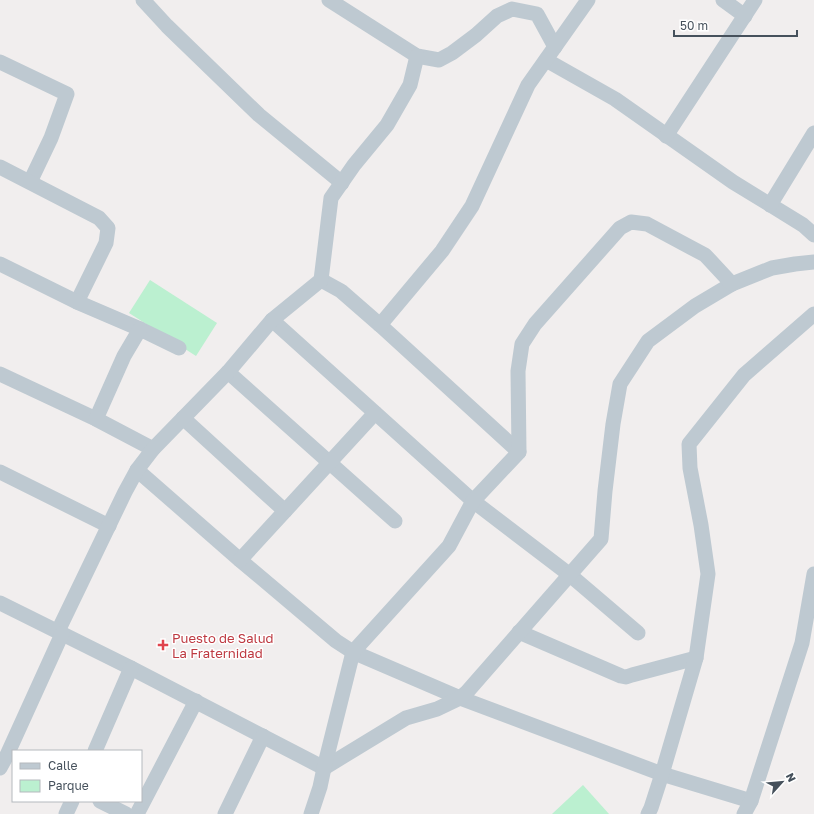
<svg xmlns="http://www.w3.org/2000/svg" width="814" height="814" font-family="'Golos Text',sans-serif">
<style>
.green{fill:#bbf0d0}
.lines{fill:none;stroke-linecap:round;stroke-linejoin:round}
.street{stroke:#bec9d1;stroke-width:15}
.health-dot{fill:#e0444e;stroke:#fff;stroke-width:1.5}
.labels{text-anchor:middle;stroke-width:3;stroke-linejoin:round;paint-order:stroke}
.health-label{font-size:13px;fill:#be3a42;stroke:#fff;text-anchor:start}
</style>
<rect width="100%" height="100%" fill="#f1eeee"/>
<!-- green -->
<g class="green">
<path d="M150,280l67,43 -21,33 -67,-43z"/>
<path d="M583,785l26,29h-57z"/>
</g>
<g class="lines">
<!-- street -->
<g class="street">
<path d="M143,0l24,26 92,89 83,68"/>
<path d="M329,0l88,56 22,4 13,-7 24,-18 21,-19 15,-7 25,5 18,33"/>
<path d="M723,0l22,16"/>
<path d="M546,60l69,39 118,83 70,43 11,10"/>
<path d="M0,62l67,32 -16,44 -21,44"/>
<path d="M666,136l89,-136"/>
<path d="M0,167l99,51 9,10 -2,15 -29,59"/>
<path d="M770,205l44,-72"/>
<path d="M0,264l77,38 63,27 39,19"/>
<path d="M321,280l20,11 39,34 139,127"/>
<path d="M272,320l201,181 97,74 68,58"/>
<path d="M380,325l62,-74 30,-45 56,-121 60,-85"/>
<path d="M228,372l167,149"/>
<path d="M0,374l96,45 57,30"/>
<path d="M183,418l102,93"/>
<path d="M96,419l28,-63 16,-27"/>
<path d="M137,470l103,90 96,81 17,11 107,46 202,76 89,27"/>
<path d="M0,472l109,54"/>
<path d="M240,560l135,-147"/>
<path d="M0,603l131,65 193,100"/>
<path d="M58,631l67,-139 12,-22 16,-21 75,-77 44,-52 49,-40 10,-82 23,-33 33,-40 23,-40 7,-29"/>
<path d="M519,632l102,44 5,1 6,-2 64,-17"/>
<path d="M95,751l36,-83"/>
<path d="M0,768l7,-13 55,-121"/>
<path d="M324,768l82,-50 31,-9 23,-11 7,-6 134,-153 4,-48 8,-67 7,-40 28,-43 47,-35 37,-22"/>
<path d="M100,801l26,13"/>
<path d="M66,814l6,-13"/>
<path d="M137,814l59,-113"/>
<path d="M225,814l38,-78"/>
<path d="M311,814l9,-27 4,-19 29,-116 96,-106 24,-45 46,-49 -1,-81 4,-27 13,-20 85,-96 11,-6 16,2 58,31 27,29 40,-16 23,-4 19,-2"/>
<path d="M648,814l3,-6 11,-34 34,-116 12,-84 -7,-49 -11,-57 -1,-24 55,-69 70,-61"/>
<path d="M744,814l7,-13 51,-158 12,-69"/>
</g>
</g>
<!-- markers -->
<path class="health-dot" d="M161 639h4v4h4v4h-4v4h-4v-4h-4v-4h4z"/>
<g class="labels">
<!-- health labels -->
<g class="health-label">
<text x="172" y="643">Puesto de Salud<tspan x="172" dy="15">La Fraternidad</tspan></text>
</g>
</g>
<!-- legend -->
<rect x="12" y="750" width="130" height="52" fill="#ffffff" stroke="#b5b9be"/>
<rect x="20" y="763" width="20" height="6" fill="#bec9d1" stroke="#b5b9be"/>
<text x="48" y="770" font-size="12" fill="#46515c">Calle</text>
<rect x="20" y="780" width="20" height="12" fill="#bbf0d0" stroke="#b5b9be"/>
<text x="48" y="790" font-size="12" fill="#46515c">Parque</text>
<!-- north arrow -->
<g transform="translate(782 782) rotate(63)" stroke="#ffffff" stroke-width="3" paint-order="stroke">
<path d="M0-3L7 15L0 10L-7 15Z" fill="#46515c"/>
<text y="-6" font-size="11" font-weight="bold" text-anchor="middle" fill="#46515c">N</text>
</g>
<!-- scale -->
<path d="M674 30v6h123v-6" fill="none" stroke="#46515c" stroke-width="2"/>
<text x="680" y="30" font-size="12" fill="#46515c" stroke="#ffffff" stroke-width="3" paint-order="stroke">50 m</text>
</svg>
